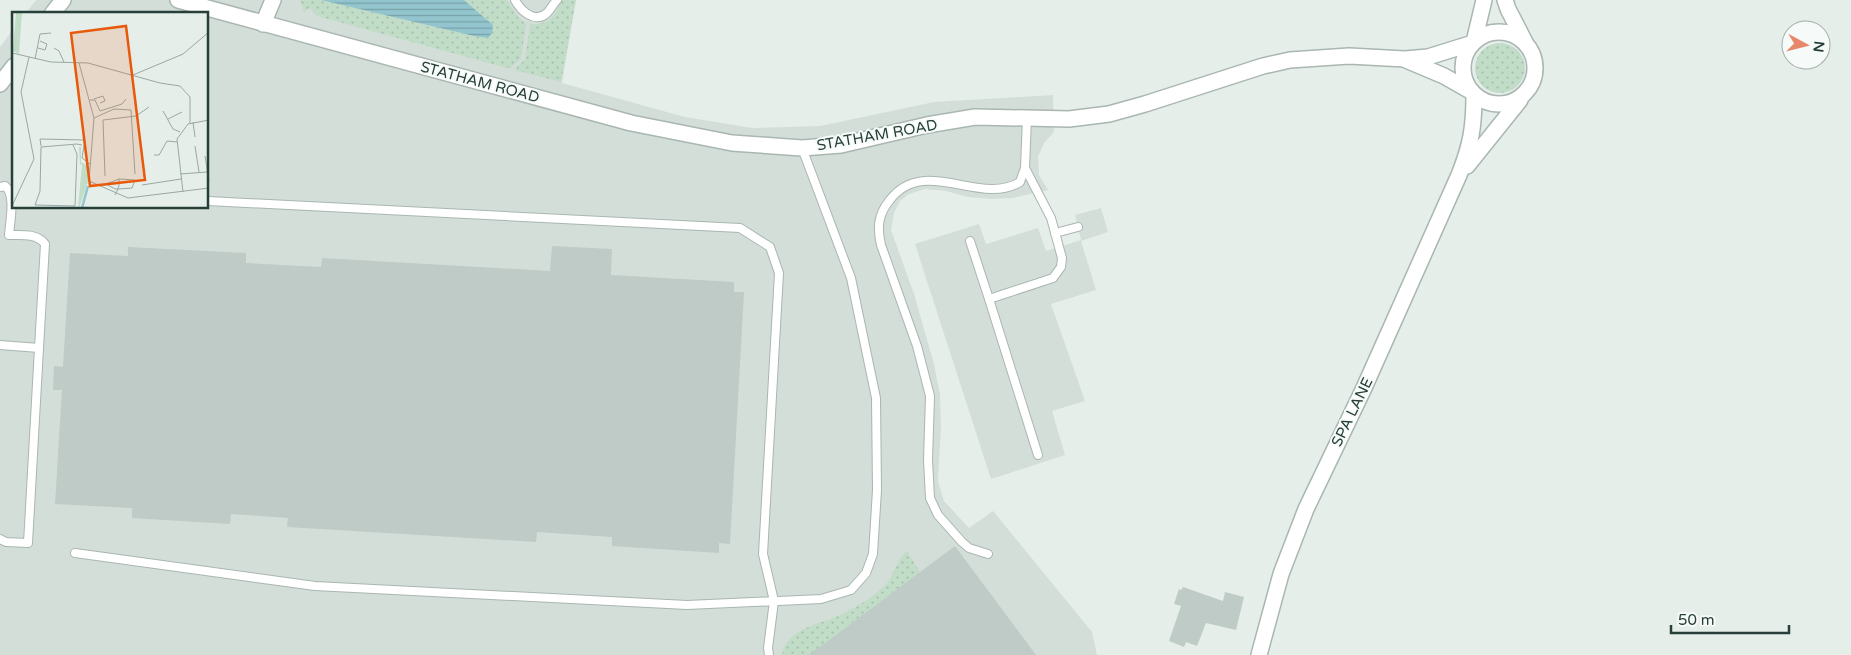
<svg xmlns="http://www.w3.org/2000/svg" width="1851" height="655" font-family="'Varela Round',sans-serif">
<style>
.built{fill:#d4ded9}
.green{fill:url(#green-dots)}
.water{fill:url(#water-rules)}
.building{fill:#becbc6}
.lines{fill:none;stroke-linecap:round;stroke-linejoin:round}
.service-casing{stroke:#a9b6b1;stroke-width:10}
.minor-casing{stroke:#a9b6b1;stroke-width:18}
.tertiary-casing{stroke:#a9b6b1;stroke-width:18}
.service{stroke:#fff;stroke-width:8}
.minor{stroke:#fff;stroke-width:15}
.tertiary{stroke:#fff;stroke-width:15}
.labels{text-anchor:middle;stroke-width:4;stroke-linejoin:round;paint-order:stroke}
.street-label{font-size:15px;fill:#263f38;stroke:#f6faf8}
.inset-river{fill:none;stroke:#93c5ce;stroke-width:2.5}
.inset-road{fill:none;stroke:#99a8a3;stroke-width:1}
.view{fill:#e8590c;fill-opacity:0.15;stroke:#e8590c;stroke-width:2.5}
.inset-edge{fill:none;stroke:#263f38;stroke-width:2.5}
</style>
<defs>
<pattern id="green-dots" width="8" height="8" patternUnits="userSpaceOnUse" patternTransform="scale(1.25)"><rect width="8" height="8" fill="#c1ddc8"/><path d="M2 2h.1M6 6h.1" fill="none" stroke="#a6bfad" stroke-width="1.8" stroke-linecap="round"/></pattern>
<pattern id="water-rules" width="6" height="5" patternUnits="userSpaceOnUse" patternTransform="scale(1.25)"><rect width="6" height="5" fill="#93c5ce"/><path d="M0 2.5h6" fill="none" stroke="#78a1a8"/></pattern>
</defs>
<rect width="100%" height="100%" fill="#e6eeea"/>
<!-- built -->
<g class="built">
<path d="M36,0h540l-14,83 123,34 67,11 68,-2 114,-24 119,-7 1,37 -10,11 -6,14 1,18 9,15 -35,8 -22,1 -23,-2 -22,-6 -21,-2 -16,5 -9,7 -6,12 -3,17 23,64 20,70 6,30 1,33 -3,54 6,20 25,27 24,-17 99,121 5,23h-1097v-608l14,-19v180h194v-194h-183z"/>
<path d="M1101,208l7,24 -27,9 15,49 -45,14 34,97 -33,10 13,44 -74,24 -76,-235 64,-20 7,20 52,-16 8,23 35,-11 -6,-25z"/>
</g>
<!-- green -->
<g class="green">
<path d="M300,0h21l153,36 19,-11 -29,-25h43l10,16 9,8 -5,34 -10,10 -8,-1 -186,-51 -7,-8 -6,4z"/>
<path d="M561,0h15l-15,82 -47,-12 11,-11 5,-35c18,1 26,-7 31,-24z"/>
<circle cx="1500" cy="68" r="25"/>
<path d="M907,551l13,21 -102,76 4,7h-40c4,-29 44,-31 64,-43 14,-7 30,-17 41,-29 8,-10 10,-24 20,-32z"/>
</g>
<!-- water -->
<path class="water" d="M321,0h143l29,25 -1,8 -4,5 -14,-2z"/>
<!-- building -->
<g class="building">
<path d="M552,246l60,3 -1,26 123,7v10h10l-14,252 -11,-1v10l-107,-7v-9l-75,-5 -1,10 -249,-15 1,-9 -57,-4 -1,10 -98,-6v-10l-77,-4 7,-114h-9l1,-24 9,1 7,-114 58,3v-9l118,6v10l75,4 1,-9 228,13z"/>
<path d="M955,546l81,109h-227l111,-83z"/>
<path d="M1183,587l40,14 2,-9 19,5 -8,33 -30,-7 -9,23 -11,-4 -2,5 -15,-6 12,-35 -7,-2 5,-15 2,1z"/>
</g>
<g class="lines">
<!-- service casing -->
<g class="service-casing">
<g id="service">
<path d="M515,0c6,11 20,24 32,13 4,-4 6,-9 10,-13"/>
<path d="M0,187l5,-1c11,8 5,35 4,49 12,0 28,-2 36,9l-6,104"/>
<path d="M208,201l532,27 30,19 9,26 -16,281 11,47 -6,47 1,7"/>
<path d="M1055,233l23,-6"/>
<path d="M970,241l19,58 64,-21 8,-11 1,-9 -11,-40 -26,-50"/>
<path d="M989,299l49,156"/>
<path d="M0,345l39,3 -11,195 -22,-1 -6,-3"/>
<path d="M75,553l240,33 372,19 134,-6 30,-9 15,-17 7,-19 4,-64 -1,-92 -25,-120 -49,-130"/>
<path d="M988,554l-19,-6 -7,-6 -24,-27 -8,-17 -2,-38 2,-64 -13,-50 -36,-101c-4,-17 -3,-30 8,-44 35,-47 90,6 131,-19l5,-14 2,-50"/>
</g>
</g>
<!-- minor casing -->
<g class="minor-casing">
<path id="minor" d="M263,24l10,-24"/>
</g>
<!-- tertiary casing -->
<g class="tertiary-casing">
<g id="tertiary">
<path d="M178,0l453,123 101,20 70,5 39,-3 86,-20 48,-8 94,2 40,-5 36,-10 118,-38 27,-6 59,-4 56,3 23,-2 45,-14"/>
<path d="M1505,0l3,9 17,33"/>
<path d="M52,14l11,-14"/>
<circle cx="1499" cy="68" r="36"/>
<path d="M1474,42l10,-42"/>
<path d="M1406,60l38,16 28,16"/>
<path d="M0,84l14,-18"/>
<path d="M1467,166l53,-66"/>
<path d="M1259,655l22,-81 25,-65 58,-121 95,-213c12,-30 15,-48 15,-80"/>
</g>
</g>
<!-- service -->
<use href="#service" class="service"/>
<!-- minor -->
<use href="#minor" class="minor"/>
<!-- tertiary -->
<use href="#tertiary" class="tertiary"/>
</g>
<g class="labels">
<!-- street labels -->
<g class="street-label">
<text transform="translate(480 82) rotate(15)" y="5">STATHAM ROAD</text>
<text transform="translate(877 135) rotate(-10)" y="5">STATHAM ROAD</text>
<text transform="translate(1352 412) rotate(-64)" y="5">SPA LANE</text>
</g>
</g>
<!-- overview -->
<g transform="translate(12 12)">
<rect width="196" height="196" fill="#e6eeea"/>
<path d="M67,135h2v15l7,4v16l-9,26h-1l4,-44 -2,1z" fill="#c1ddc8"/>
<path d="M4,0h6l-3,42 -6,-3z" fill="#c1ddc8"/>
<path class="inset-river" d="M70,196l6,-22"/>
<path class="inset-road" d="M26,36l7,2 2,-6 -7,-3M42,36l5,3 5,11M0,41l39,9 37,1 72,20 20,3 10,11v26M23,47l5,-25 11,-1M67,51l15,55 -5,63 39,17 81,-10M121,63l50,-21 26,-22M82,87l9,-3 2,5 -5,2M78,88h5l5,11 22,-7 4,-5M151,99l10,18 7,3M82,106l20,-9 17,1 4,64M156,107l14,-7M181,110l2,15M73,128l-3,18 8,6M61,133l4,9 -2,52 -40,-1 5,-14 1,-44 36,-3 5,1M29,134l-1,-7 45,1M183,134l4,26M142,143h5l8,-14 10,1M193,144l4,25M168,162l27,-2M93,164l-2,-56 33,-4 13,-9M130,173l39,-6M171,180l-6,-53 11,-15 21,-4M103,183l3,-6v-1l1,-2v-7l16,1 -3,8 -14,1h-3l-9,-5 13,-5M0,194l22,-47 -13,-67 8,-35"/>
<path class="view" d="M114,14l19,154 -55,6 -19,-153z"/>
<rect width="196" height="196" class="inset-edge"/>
</g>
<!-- north arrow -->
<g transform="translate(1806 45) rotate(97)"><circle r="24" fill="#f6faf8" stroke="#a3afab"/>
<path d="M0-4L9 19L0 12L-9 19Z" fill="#e8886a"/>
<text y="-8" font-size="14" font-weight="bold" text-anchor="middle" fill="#263f38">N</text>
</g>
<!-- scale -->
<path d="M1671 625v8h118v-8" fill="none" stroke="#263f38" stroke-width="2.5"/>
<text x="1678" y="625" font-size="15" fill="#263f38" stroke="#f6faf8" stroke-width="4" paint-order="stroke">50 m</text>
</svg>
